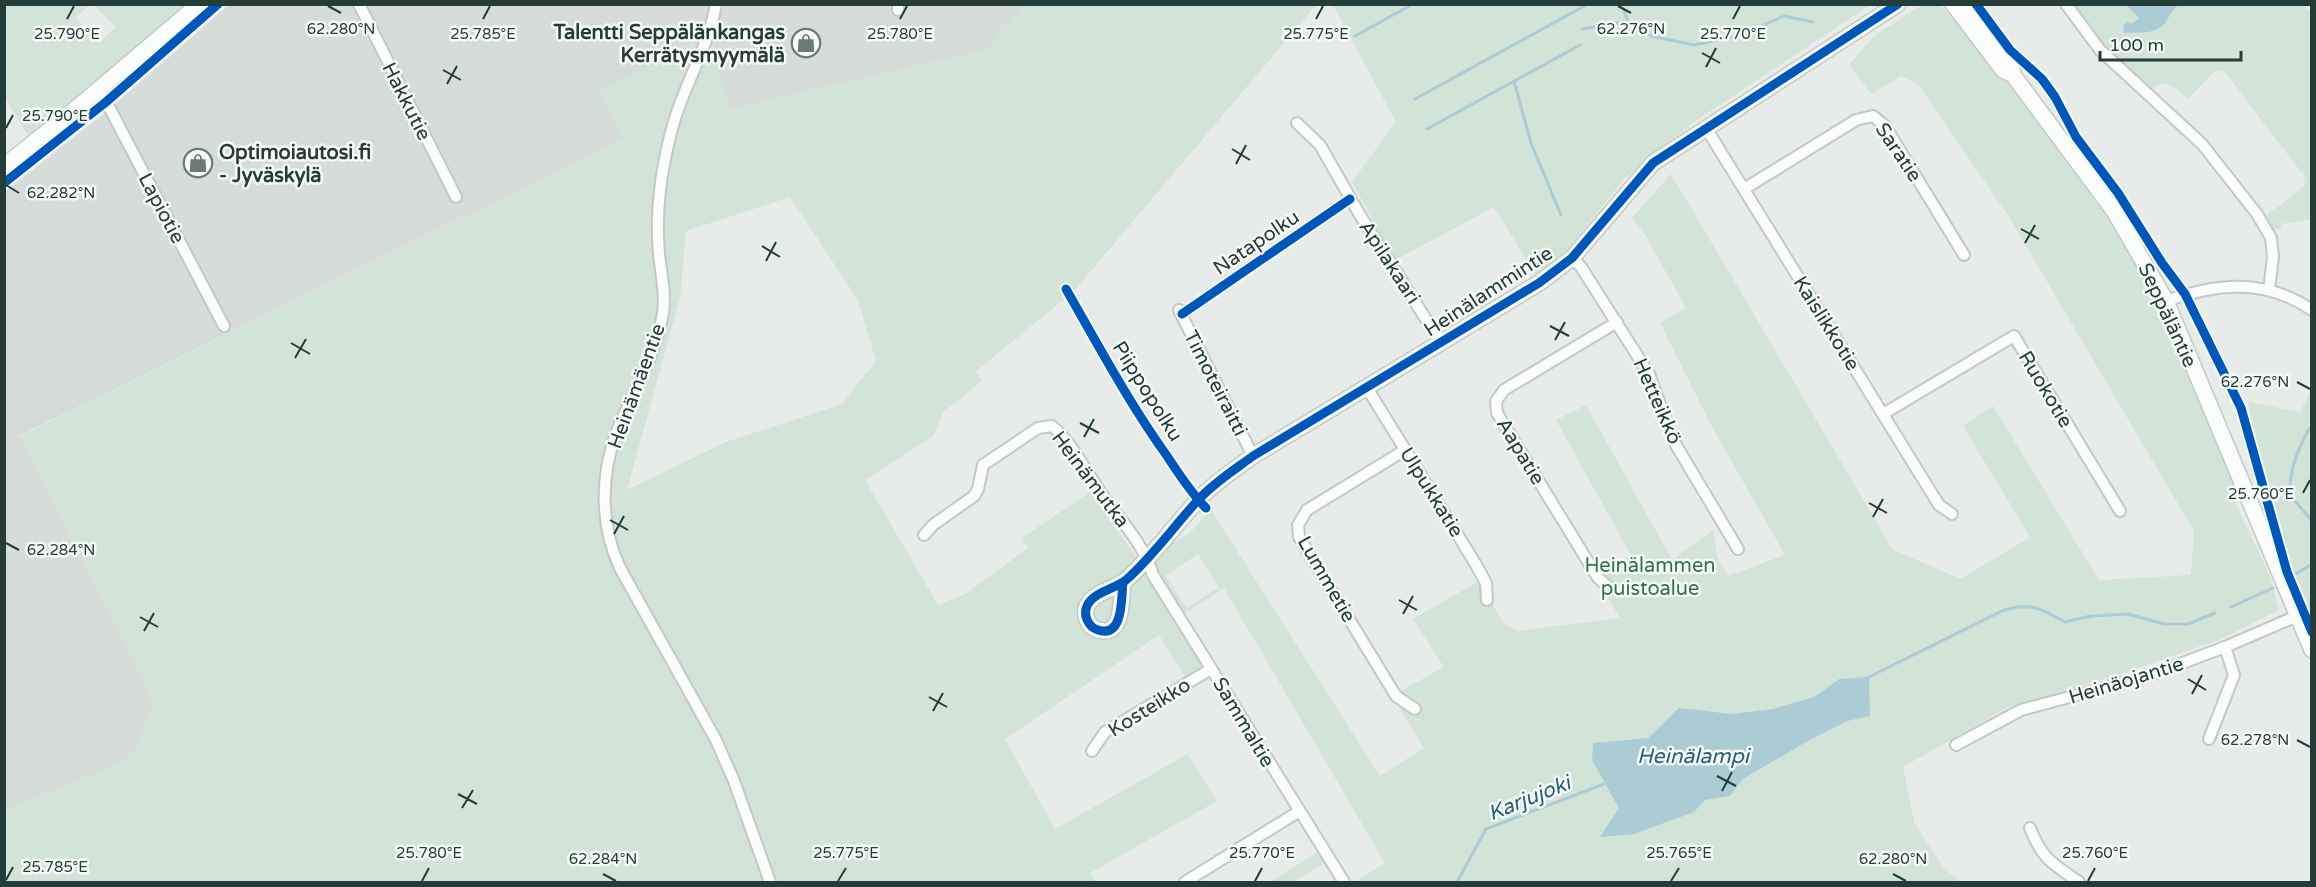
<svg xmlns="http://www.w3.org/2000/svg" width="2316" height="887" font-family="'Varela Round',sans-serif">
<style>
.built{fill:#d5dcd9}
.green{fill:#d2e3d8;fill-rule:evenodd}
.water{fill:#acccd5}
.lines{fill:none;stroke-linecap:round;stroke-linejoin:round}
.stream{stroke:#acccd5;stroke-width:3}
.street-casing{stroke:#c4c8c6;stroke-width:14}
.secondary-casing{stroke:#c3c9c7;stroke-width:18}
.street{stroke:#fbfcfc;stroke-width:10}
.secondary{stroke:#fbfcfc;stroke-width:15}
.cycleway-casing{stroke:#f5faf8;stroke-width:13}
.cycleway{stroke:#0057b8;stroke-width:9}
.ticks{fill:none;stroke:#253d39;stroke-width:2}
.labels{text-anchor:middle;stroke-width:5;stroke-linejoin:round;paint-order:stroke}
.poi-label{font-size:20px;font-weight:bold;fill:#253d39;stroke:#f5faf8;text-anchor:end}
.street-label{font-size:20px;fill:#253d39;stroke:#f5faf8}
.park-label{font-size:20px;fill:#337151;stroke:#f5faf8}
.water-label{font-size:21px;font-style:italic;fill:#245f75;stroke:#f5faf8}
.ticks-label{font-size:15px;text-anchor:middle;fill:#253d39;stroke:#f5faf8;stroke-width:5;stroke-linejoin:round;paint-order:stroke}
</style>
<rect width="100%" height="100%" fill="#e7ebe9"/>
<!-- built -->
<path class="built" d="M229,5h798l-42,45 -257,60 -17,-74 -88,103 -604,297 129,251 4,21 -16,40 -20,17 -111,46v-619l101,-80z"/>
<!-- green -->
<g class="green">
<path d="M2302,4l5,6 4,-1v210l-30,5v5h-7l-9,-12 39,-31 1,-9 -80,-105 -5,-2 -6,2 -26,27 -11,-10 -13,-6 -7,2 -5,6 -48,-44 -33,-42h55l13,13 -8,6 -8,2 1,7 41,-10 3,-9 12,-9z"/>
<path d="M5,5h84l-14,13 24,25 17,-16 -22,-22h93l-157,134 -25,-41z"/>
<path d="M1027,5h289l-243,287 -97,79 6,10 -39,31 -10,24 -68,44 73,125 26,-10 64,-47 -6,-10 68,-46 49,69 51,-28 21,-23 169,266 44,-28 -32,-52 52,-29 -31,-48 66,-38 24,42 14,8 103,-13 -25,-41 36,-22 -75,-135 30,-15 86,155 41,-30 5,31 10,15 57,-21 -73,-128 -52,-104 26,-15 -39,-70 -15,-20 39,-44 222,376 68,29 69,-42 -67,-111 30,-20 106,174 92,-5 3,-44 -185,-314 -91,-133 -17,-8 -30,18 -22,-29 25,-29 48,-31h18l95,107 58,76 74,128 67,169 3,22 33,69 9,34 -58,29 -97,34 -116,34 -105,60 11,56 30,45 16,14h-605l30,-19 -161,-275 -47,31 29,45 -20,14 -27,-43 -154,104 50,90 133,-75 29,47 -127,72 6,9h-1091v-71l111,-46 20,-17 16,-40 -4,-21 -129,-250 604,-298 -25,-47 113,-57 18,75 256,-60zM790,197l68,103 18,61 -34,43 -116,38 -99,48 53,-192 6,-67zM1198,554l21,33 -32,21 -22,-32zM1839,679l31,37 -23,4 -41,22 -63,37 -13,17 43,-87 41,-12z"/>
<path d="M1333,5h537l-176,117 -69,56 -62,77 -27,20 -42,-68 -99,53 -43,-78 44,-60z"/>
<path d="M2311,391v229l-20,-48 -32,-115 -11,-55 52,10z"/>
<path d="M1319,851l6,12 -32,19h-22z"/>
</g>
<!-- water -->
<g class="water">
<path d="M2126,5h54c-10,5 -9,10 -15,18 -8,12 -29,9 -41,10l-1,-7 4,-4 4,2 8,-6z"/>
<path d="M1869,677l1,39 -23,5 -41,21 -63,37 -13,17 -25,4 -11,12 -60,22 -34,3 19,-29 -27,-48 1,-17 55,-5 31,-30 53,6 41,-5 41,-12 25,-18z"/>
</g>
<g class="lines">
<!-- stream -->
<g class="stream">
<path d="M1621,4l7,17 23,15 43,9 48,-10 42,-19 29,6"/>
<path d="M1582,29l46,-8"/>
<path d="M1355,36l58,-32"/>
<path d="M1514,81l17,62 30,72"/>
<path d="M1415,99l173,-95"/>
<path d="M1427,129l153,-84"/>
<path d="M2309,429c-13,24 -18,38 -20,65l23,27"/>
<path d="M2294,575l18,-11"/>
<path d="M2231,607l42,-19"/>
<path d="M1869,677l135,-67c27,-8 38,-1 61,12l26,-6 37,-2 36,10h24l27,-11"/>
<path d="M1457,882l29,-53 118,-45"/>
</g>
<!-- street casing -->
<g class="street-casing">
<g id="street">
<path d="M359,4l97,193"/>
<path d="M716,4c-6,36 -25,69 -37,103 -9,24 -14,49 -18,75 -3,23 -4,49 -2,72 2,19 7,40 4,59 -7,42 -30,79 -46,118 -17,45 -17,94 3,137l96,172 18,41 36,101"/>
<path d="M898,4v6"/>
<path d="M2066,4l34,46 102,94 55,70 14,24 2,19 -4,33"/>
<path d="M98,90l11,17 115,219"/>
<path d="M1297,123l23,22 40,70 81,128"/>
<path d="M1706,128l233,377 13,9"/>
<path d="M1744,189l112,-69 17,-4 12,10 79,129"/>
<path d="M1572,258l9,9 68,107 24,66 65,109"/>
<path d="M2166,301c51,-18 99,-23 146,9"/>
<path d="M1179,310l74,146"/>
<path d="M1367,388l108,175 11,20 1,17"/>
<path d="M1883,414l131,-78 106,175"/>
<path d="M1405,450l-98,60 -9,15 1,12 97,159 19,13"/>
<path d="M924,535l9,-10 41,-29 4,-7 5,-24 55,-37 14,-2c20,17 32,42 47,64 19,28 44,52 54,85l191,307"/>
<path d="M1611,589l-13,-11 -101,-165 -1,-12 8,-11 113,-68"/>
<path d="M2209,739l25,-64 -9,-28"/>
<path d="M1956,745l65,-35 127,-34 77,-29 72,-31"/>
<path d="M1092,751l13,-19 106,-63"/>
<path d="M2030,828c12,31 23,36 49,54"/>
<path d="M1185,882l113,-70"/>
</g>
</g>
<!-- secondary casing -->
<g class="secondary-casing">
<g id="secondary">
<path d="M1953,4l50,66 10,5 101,136 52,90 146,349"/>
<path d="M1966,4l45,60 2,11"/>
<path d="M4,166l62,-49 133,-113"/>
<path d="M1123,582c-2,16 1,56 -25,48 -10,-3 -16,-16 -10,-26 8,-13 27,-15 38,-24 28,-25 48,-54 73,-81 16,-17 35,-29 54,-43l286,-173 33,-25 81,-95 245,-159"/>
</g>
</g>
<!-- street -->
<use href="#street" class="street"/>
<!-- secondary -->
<use href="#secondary" class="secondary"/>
<!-- cycleway casing -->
<g class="cycleway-casing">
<g id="cycleway">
<path d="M1976,4l34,46 32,29 13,18 21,40 42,56 44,70 23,31 56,114 46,164 25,60"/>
<path d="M4,183l102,-81 112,-98"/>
<path d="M1066,289c32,56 63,114 101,167 12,18 24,37 39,52"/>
<path d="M1182,314l168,-115"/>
<path d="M1123,582c-2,16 1,56 -25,48 -10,-3 -16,-16 -10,-26 8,-13 27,-15 38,-24 28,-25 48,-54 73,-81 16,-17 35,-29 54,-43l286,-173 33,-25 81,-95 245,-159"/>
</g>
</g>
<!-- cycleway -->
<use href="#cycleway" class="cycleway"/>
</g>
<!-- ticks -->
<path class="ticks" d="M328,6l13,7M1618,6l13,7M67,19l7,-13M483,19l7,-13M900,19l7,-13M1316,19l7,-13M1733,19l7,-13M1702,53l18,10M1706,67l10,-19M443,70l18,10M447,84l10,-18M6,128l7,-13M1232,149l18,11M1236,164l10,-19M6,185l13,8M2021,229l18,10M2025,243l10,-18M762,246l18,11M766,261l10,-19M1550,326l19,10M1555,340l10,-18M291,343l19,11M295,358l11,-19M2297,382l13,7M1080,423l19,10M1084,437l10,-18M2303,493l7,-13M1869,503l18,10M1873,517l10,-18M610,520l18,10M614,534l10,-18M6,543l13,7M1399,600l18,10M1403,614l10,-18M140,617l18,10M144,631l10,-18M2188,679l18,11M2192,694l10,-19M929,697l18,10M933,711l10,-18M2297,740l13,7M1717,776l19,10M1722,791l10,-19M458,794l19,10M462,808l11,-18M603,874l13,7M1893,874l13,7M6,880l7,-13M422,881l7,-13M838,881l8,-13M1255,881l7,-13M1671,881l8,-13M2088,881l7,-13"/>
<!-- icons -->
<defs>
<g id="shop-ring" transform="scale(1.5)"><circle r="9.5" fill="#f5faf8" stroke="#697a77" stroke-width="1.5"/><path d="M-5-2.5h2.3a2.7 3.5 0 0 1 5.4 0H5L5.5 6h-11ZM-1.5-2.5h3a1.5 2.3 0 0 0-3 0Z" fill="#697a77"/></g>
</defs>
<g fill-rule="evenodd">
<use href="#shop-ring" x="806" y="43"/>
<use href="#shop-ring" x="198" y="163"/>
</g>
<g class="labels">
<!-- poi labels -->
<g class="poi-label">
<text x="785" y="39">Talentti Seppälänkangas<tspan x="785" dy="23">Kerrätysmyymälä</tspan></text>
<text x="219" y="159" text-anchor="start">Optimoiautosi.fi<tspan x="219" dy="23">- Jyväskylä</tspan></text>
</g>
<!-- street labels -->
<g class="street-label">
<text transform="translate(407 101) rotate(63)" y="7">Hakkutie</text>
<text transform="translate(1899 152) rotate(56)" y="7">Saratie</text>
<text transform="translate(162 208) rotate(62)" y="7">Lapiotie</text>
<text transform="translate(1256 242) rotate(-34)" y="7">Natapolku</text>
<text transform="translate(1390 262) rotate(57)" y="7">Apilakaari</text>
<text transform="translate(1488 291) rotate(-33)" y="7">Heinälammintie</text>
<text transform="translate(2168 315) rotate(65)" y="7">Seppäläntie</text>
<text transform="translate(1827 323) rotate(58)" y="7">Kaislikkotie</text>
<text transform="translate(1216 383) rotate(63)" y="7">Timoteiraitti</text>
<text transform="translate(636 386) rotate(-70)" y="7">Heinämäentie</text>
<text transform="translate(2046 389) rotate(59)" y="7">Ruokotie</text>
<text transform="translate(1148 391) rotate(58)" y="7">Piippopolku</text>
<text transform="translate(1658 401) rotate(66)" y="7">Hetteikkö</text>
<text transform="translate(1521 451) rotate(59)" y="7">Aapatie</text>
<text transform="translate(1091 479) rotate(53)" y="7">Heinämutka</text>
<text transform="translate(1432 492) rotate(58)" y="7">Ulpukkatie</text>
<text transform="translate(1327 579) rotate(60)" y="7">Lummetie</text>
<text transform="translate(2126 680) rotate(-17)" y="7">Heinäojantie</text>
<text transform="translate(1149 707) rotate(-32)" y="7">Kosteikko</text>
<text transform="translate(1244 722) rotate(59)" y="7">Sammaltie</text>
</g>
<!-- park labels -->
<g class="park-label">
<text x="1650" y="572">Heinälammen<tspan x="1650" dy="23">puistoalue</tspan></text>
</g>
<!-- water labels -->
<g class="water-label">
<text x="1693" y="763">Heinälampi</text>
<text transform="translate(1529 798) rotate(-22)" y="7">Karjujoki</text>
</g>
</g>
<g class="ticks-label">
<text x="341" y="34">62.280°N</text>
<text x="1631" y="34">62.276°N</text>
<text x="67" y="39">25.790°E</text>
<text x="483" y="39">25.785°E</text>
<text x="900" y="39">25.780°E</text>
<text x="1316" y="39">25.775°E</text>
<text x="1733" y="39">25.770°E</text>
<text x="55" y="121">25.790°E</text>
<text x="61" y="198">62.282°N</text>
<text x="2255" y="387">62.276°N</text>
<text x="2261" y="499">25.760°E</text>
<text x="61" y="555">62.284°N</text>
<text x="2255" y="745">62.278°N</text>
<text x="429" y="858">25.780°E</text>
<text x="846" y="858">25.775°E</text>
<text x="1262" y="858">25.770°E</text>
<text x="1679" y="858">25.765°E</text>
<text x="2095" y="858">25.760°E</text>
<text x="603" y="864">62.284°N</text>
<text x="1893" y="864">62.280°N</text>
<text x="55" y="872">25.785°E</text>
</g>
<!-- border -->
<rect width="2316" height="887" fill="none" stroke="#253d39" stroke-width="12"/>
<!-- scale -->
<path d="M2100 51v9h141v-9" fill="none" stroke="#253d39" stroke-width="3"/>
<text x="2109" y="51" font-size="18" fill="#253d39" stroke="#f5faf8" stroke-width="4.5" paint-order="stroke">100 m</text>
</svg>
